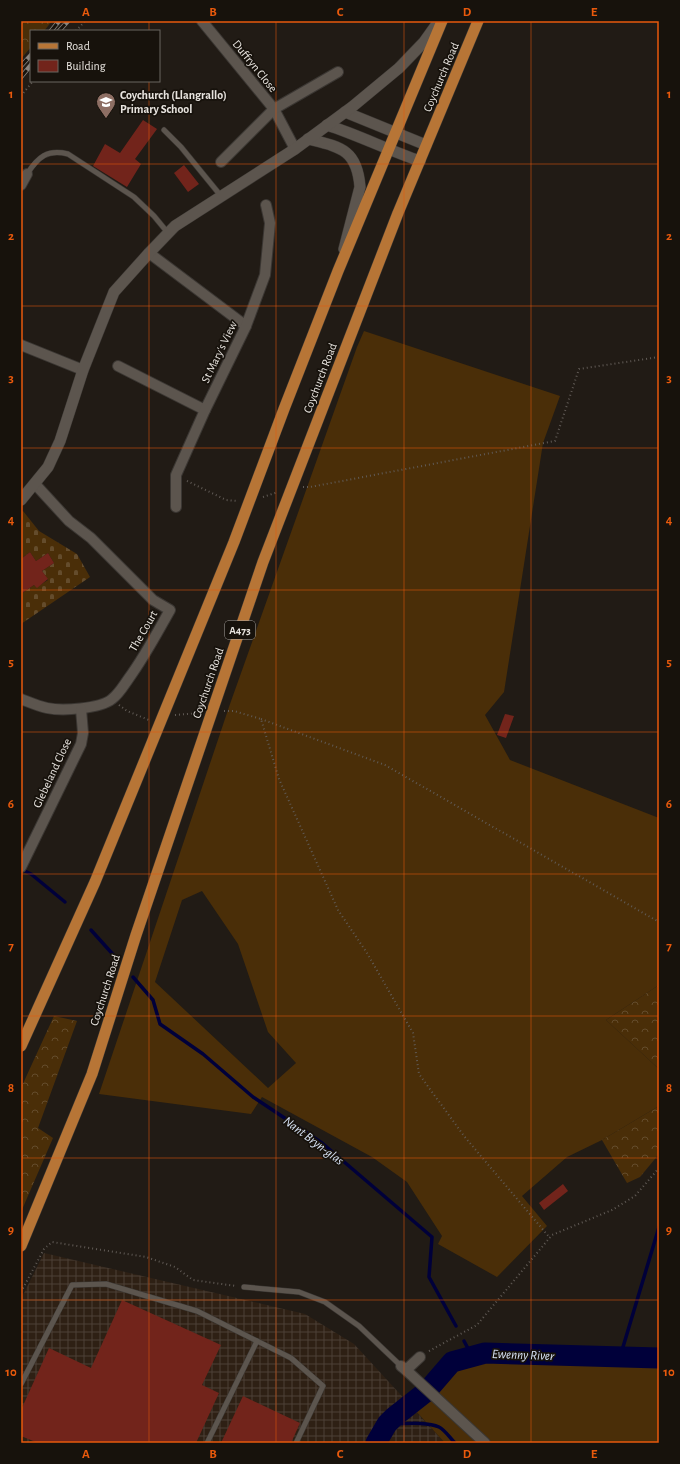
<svg xmlns="http://www.w3.org/2000/svg" width="680" height="1464" font-family="'Alegreya Sans',sans-serif">
<style>
.industrial{fill:url(#industrial-grid)}
.grass{fill:#4a2e08;fill-rule:evenodd}
.forest{fill:url(#forest-crowns)}
.cemetery{fill:url(#cemetery-stones)}
.lines{fill:none;stroke-linecap:round;stroke-linejoin:round}
.stream{stroke:#00003a;stroke-width:3.5}
.river{stroke:#00003a;stroke-width:21}
.building{fill:#72241b}
.service-casing{stroke:#3b3733;stroke-width:6}
.minor-casing{stroke:#3b3733;stroke-width:12}
.tertiary-casing{stroke:#3b3733;stroke-width:12}
.primary-casing{stroke:#3b3733;stroke-width:12}
.path{stroke:#605a55;stroke-width:2;stroke-dasharray:1 3;stroke-linecap:butt}
.service{stroke:#5c554e;stroke-width:5}
.minor{stroke:#5c554e;stroke-width:10}
.tertiary{stroke:#5c554e;stroke-width:11}
.primary{stroke:#b77536;stroke-width:11}
.rail-casing{stroke:#89847f;stroke-width:4.5}
.rail{stroke:#17120c;stroke-width:3;stroke-dasharray:9;stroke-linecap:butt}
.grid{fill:none;stroke:#e8590c;stroke-width:1;stroke-opacity:0.55}
.labels{text-anchor:middle;stroke-width:3.5;stroke-linejoin:round;paint-order:stroke}
.shield{fill:#17120c;stroke:#a9a5a0;stroke-width:1}
.shield-label{font-size:11px;font-weight:bold;fill:#e8e4df}
.street-label{font-size:12px;fill:#e8e4df;stroke:#17120c}
.poi-label{font-size:12px;font-weight:bold;fill:#e8e4df;stroke:#17120c;text-anchor:start}
.water-label{font-size:13px;font-style:italic;fill:#d9e4f7;stroke:#17120c}
.neatline{fill:none;stroke:#e8590c;stroke-width:1.5}
.grid-label{font-size:13px;text-anchor:middle;font-weight:bold;fill:#e8590c}
</style>
<defs>
<pattern id="industrial-grid" width="8" height="8" patternUnits="userSpaceOnUse"><rect width="8" height="8" fill="#2e2014"/><path d="M0 4h8M4 0v8" fill="none" stroke="#4c4036"/></pattern>
<pattern id="forest-crowns" width="20" height="18" patternUnits="userSpaceOnUse"><rect width="20" height="18" fill="#4a2e08"/><path d="M2 6a3 3 0 1 1 6 0M12 15a3 3 0 1 1 6 0" fill="none" stroke="#644c2c"/></pattern>
<pattern id="cemetery-stones" width="16" height="16" patternUnits="userSpaceOnUse"><rect width="16" height="16" fill="#4a2e08"/><path d="M2 7V4a2 2 0 0 1 4 0v3zM10 15v-3a2 2 0 0 1 4 0v3z" fill="#644c2c"/></pattern>
</defs>
<rect width="100%" height="100%" fill="#211b15"/>
<!-- industrial -->
<path class="industrial" d="M44,1253l261,61 49,30 91,99h-424v-144z"/>
<!-- grass -->
<g class="grass">
<path d="M364,331l196,65 -17,47 -39,249 -19,23 25,45 149,58v167l-53,35 53,49v37l-57,34 -35,17 -45,39 25,30 -50,51 -59,-33 4,-8 -35,-54 -35,-25 -110,-60 -11,17 -152,-20 131,-390 127,-357zM202,891l36,53 30,88 28,31 -28,25 -113,-106 27,-82z"/>
<path d="M493,1358l3,2 163,7v76h-214l-31,-34 48,-45 13,-4z"/>
</g>
<!-- forest -->
<g class="forest">
<path d="M21,21h31l-8,10h-13v16l-10,12z"/>
<path d="M659,985v84l-53,-49z"/>
<path d="M54,1016l23,5 -39,107 15,10 -32,74v-124z"/>
<path d="M659,1106v48l-19,23 -13,6 -25,-43z"/>
</g>
<!-- cemetery -->
<path class="cemetery" d="M23,511l16,20 38,23 13,23 -69,47v-30l13,-9 3,2 11,-7 -6,-9 12,-8 -6,-10 -12,8 -6,-9 -9,7v-47z"/>
<g class="lines">
<!-- stream -->
<g class="stream">
<path d="M21,869l10,5 34,28"/>
<path d="M91,930l27,30"/>
<path d="M133,977l20,23 7,24 43,30 50,43 69,46 110,94 -3,40 27,49"/>
<path d="M464,1341l8,15"/>
<path d="M620,1357l39,-130"/>
<path d="M387,1424c14,0 40,-3 52,3 6,3 11,11 16,16"/>
</g>
<!-- river -->
<path class="river" d="M376,1443l11,-19 7,-7 33,-26 25,-29 33,-9 174,5"/>
</g>
<!-- building -->
<g class="building">
<path d="M143,120l14,9 -22,30 6,5 -14,23 -34,-21 12,-22 15,9z"/>
<path d="M184,165l15,19 -11,8 -14,-19z"/>
<path d="M30,552l6,9 12,-8 6,10 -12,8 6,8 -11,9 -3,-3 -13,9v-35z"/>
<path d="M505,714l9,2 -8,22 -9,-3z"/>
<path d="M563,1184l5,7 -24,19 -5,-7z"/>
<path d="M122,1300l99,45 -19,40 17,8 -23,50h-158l-17,-7v-26l28,-62 42,20z"/>
<path d="M243,1396l57,27 -9,20h-70z"/>
</g>
<g class="lines">
<!-- service casing -->
<g class="service-casing">
<g id="service">
<path d="M164,130l17,17 40,49"/>
<path d="M27,174c11,-17 20,-25 41,-20l66,43 20,19 14,17"/>
<path d="M244,1287l55,5 26,10 34,24 42,40"/>
<path d="M21,1384l51,-99 34,-1 91,27 94,47 32,28 -27,57"/>
<path d="M207,1443l50,-102"/>
</g>
</g>
<!-- minor casing -->
<g class="minor-casing">
<g id="minor">
<path d="M202,21l72,88 21,40"/>
<path d="M221,162l53,-53 64,-37"/>
<path d="M21,185l6,-11"/>
<path d="M149,253l97,73"/>
<path d="M21,345l62,25"/>
<path d="M118,366l87,44"/>
<path d="M176,507v-32l29,-65 41,-84 19,-51 5,-52 -4,-18"/>
<path d="M21,699c8,3 17,7 26,9 15,3 53,1 65,-9 7,-5 12,-14 17,-21 16,-22 28,-45 41,-68l-17,-10 -62,-62 -22,-17 -34,-37"/>
<path d="M21,867l60,-123 2,-11 -2,-24"/>
<path d="M401,1366l5,4 14,-13"/>
<path d="M406,1370l79,73"/>
</g>
</g>
<!-- tertiary casing -->
<g class="tertiary-casing">
<g id="tertiary">
<path d="M345,112l81,33"/>
<path d="M327,125c31,10 61,25 93,36"/>
<path d="M308,139c32,8 49,10 52,48l-16,62"/>
<path d="M21,500l27,-33 12,-26 23,-71 31,-78 35,-39 26,-27 120,-77 57,-42 47,-39 25,-26 15,-21"/>
</g>
</g>
<!-- primary casing -->
<g class="primary-casing">
<g id="primary">
<path d="M21,1046l74,-164 139,-340 50,-133 54,-138 104,-250"/>
<path d="M21,1246l71,-172 44,-139 127,-373 135,-349 80,-192"/>
</g>
</g>
<!-- path -->
<g class="path">
<path d="M76,31l9,-10"/>
<path d="M21,96l12,-15"/>
<path d="M187,481l39,19 12,1"/>
<path d="M303,487h7l245,-46 24,-72 80,-12"/>
<path d="M263,497l15,-5"/>
<path d="M119,705l8,6 22,9"/>
<path d="M224,711h10l27,8 18,60 59,131 29,43 46,80 6,41 45,62 86,102"/>
<path d="M175,715l25,-2"/>
<path d="M261,719l124,46 274,157"/>
<path d="M21,1292l23,-43 8,-7 94,15 29,10 18,13 43,6"/>
<path d="M429,1351l48,-26 75,-90 60,-25 23,-14 24,-28"/>
</g>
<!-- service -->
<use href="#service" class="service"/>
<!-- minor -->
<use href="#minor" class="minor"/>
<!-- tertiary -->
<use href="#tertiary" class="tertiary"/>
<!-- primary -->
<use href="#primary" class="primary"/>
<!-- rail casing -->
<g class="rail-casing">
<g id="rail">
<path d="M51,31l8,-10"/>
<path d="M59,31l9,-10"/>
<path d="M21,66l10,-11"/>
<path d="M21,77l10,-12"/>
</g>
</g>
<!-- rail -->
<use href="#rail" class="rail"/>
</g>
<!-- grid -->
<path class="grid" d="M149,21v10M276,21v1422M404,21v1422M531,21v1422M149,81v1362M21,164h638M21,306h638M21,448h638M21,590h638M21,732h638M21,874h638M21,1016h638M21,1158h638M21,1300h638"/>
<!-- icons -->
<defs>
<g id="school-pin" transform="scale(1)"><path d="M0 17L-7.5 6A9.5 9.5 0 1 1 7.5 6Z" fill="#8d6e63" stroke="#17120c"/><path d="M0-5L7-2L0 1L-7-2ZM-4 1L0 2.5L4 1V4Q0 6-4 4Z" fill="#fff"/></g>
</defs>
<g fill-rule="evenodd">
<use href="#school-pin" x="106" y="102"/>
</g>
<g class="labels">
<!-- shield labels -->
<rect class="shield" x="225" y="621" width="30" height="18" rx="3"/>
<g class="shield-label">
<text x="240" y="634">A473</text>
</g>
<!-- street labels -->
<g class="street-label">
<text transform="translate(255 66) rotate(51)" y="4">Duffryn Close</text>
<text transform="translate(441 77) rotate(-67)" y="4">Coychurch Road</text>
<text transform="translate(219 352) rotate(-64)" y="4">St Mary's View</text>
<text transform="translate(320 378) rotate(-69)" y="4">Coychurch Road</text>
<text transform="translate(143 631) rotate(-60)" y="4">The Court</text>
<text transform="translate(208 683) rotate(-71)" y="4">Coychurch Road</text>
<text transform="translate(52 773) rotate(-65)" y="4">Glebeland Close</text>
<text transform="translate(105 990) rotate(-72)" y="4">Coychurch Road</text>
</g>
<!-- poi labels -->
<g class="poi-label">
<text x="120" y="99">Coychurch (Llangrallo)<tspan x="120" dy="14">Primary School</tspan></text>
</g>
<!-- water labels -->
<g class="water-label">
<text transform="translate(314 1140) rotate(37)" y="5">Nant Bryn-glas</text>
<text transform="translate(523 1354) rotate(2)" y="5">Ewenny River</text>
</g>
</g>
<!-- border -->
<rect width="680" height="1464" fill="none" stroke="#17120c" stroke-width="44"/>
<!-- legend -->
<rect x="30" y="30" width="130" height="52" fill="#17120c" stroke="#6b6660"/>
<rect x="38" y="43" width="20" height="6" fill="#b77536" stroke="#6b6660"/>
<text x="66" y="50" font-size="12" fill="#e8e4df">Road</text>
<rect x="38" y="60" width="20" height="12" fill="#72241b" stroke="#6b6660"/>
<text x="66" y="70" font-size="12" fill="#e8e4df">Building</text>
<rect x="22" y="22" width="636" height="1420" class="neatline"/>
<g class="grid-label">
<text x="86" y="16">A</text>
<text x="213" y="16">B</text>
<text x="340" y="16">C</text>
<text x="467" y="16">D</text>
<text x="594" y="16">E</text>
<text x="11" y="98">1</text>
<text x="669" y="98">1</text>
<text x="11" y="240">2</text>
<text x="669" y="240">2</text>
<text x="11" y="382">3</text>
<text x="669" y="382">3</text>
<text x="11" y="524">4</text>
<text x="669" y="524">4</text>
<text x="11" y="666">5</text>
<text x="669" y="666">5</text>
<text x="11" y="808">6</text>
<text x="669" y="808">6</text>
<text x="11" y="950">7</text>
<text x="669" y="950">7</text>
<text x="11" y="1092">8</text>
<text x="669" y="1092">8</text>
<text x="11" y="1234">9</text>
<text x="669" y="1234">9</text>
<text x="11" y="1376">10</text>
<text x="669" y="1376">10</text>
<text x="86" y="1458">A</text>
<text x="213" y="1458">B</text>
<text x="340" y="1458">C</text>
<text x="467" y="1458">D</text>
<text x="594" y="1458">E</text>
</g>
</svg>
